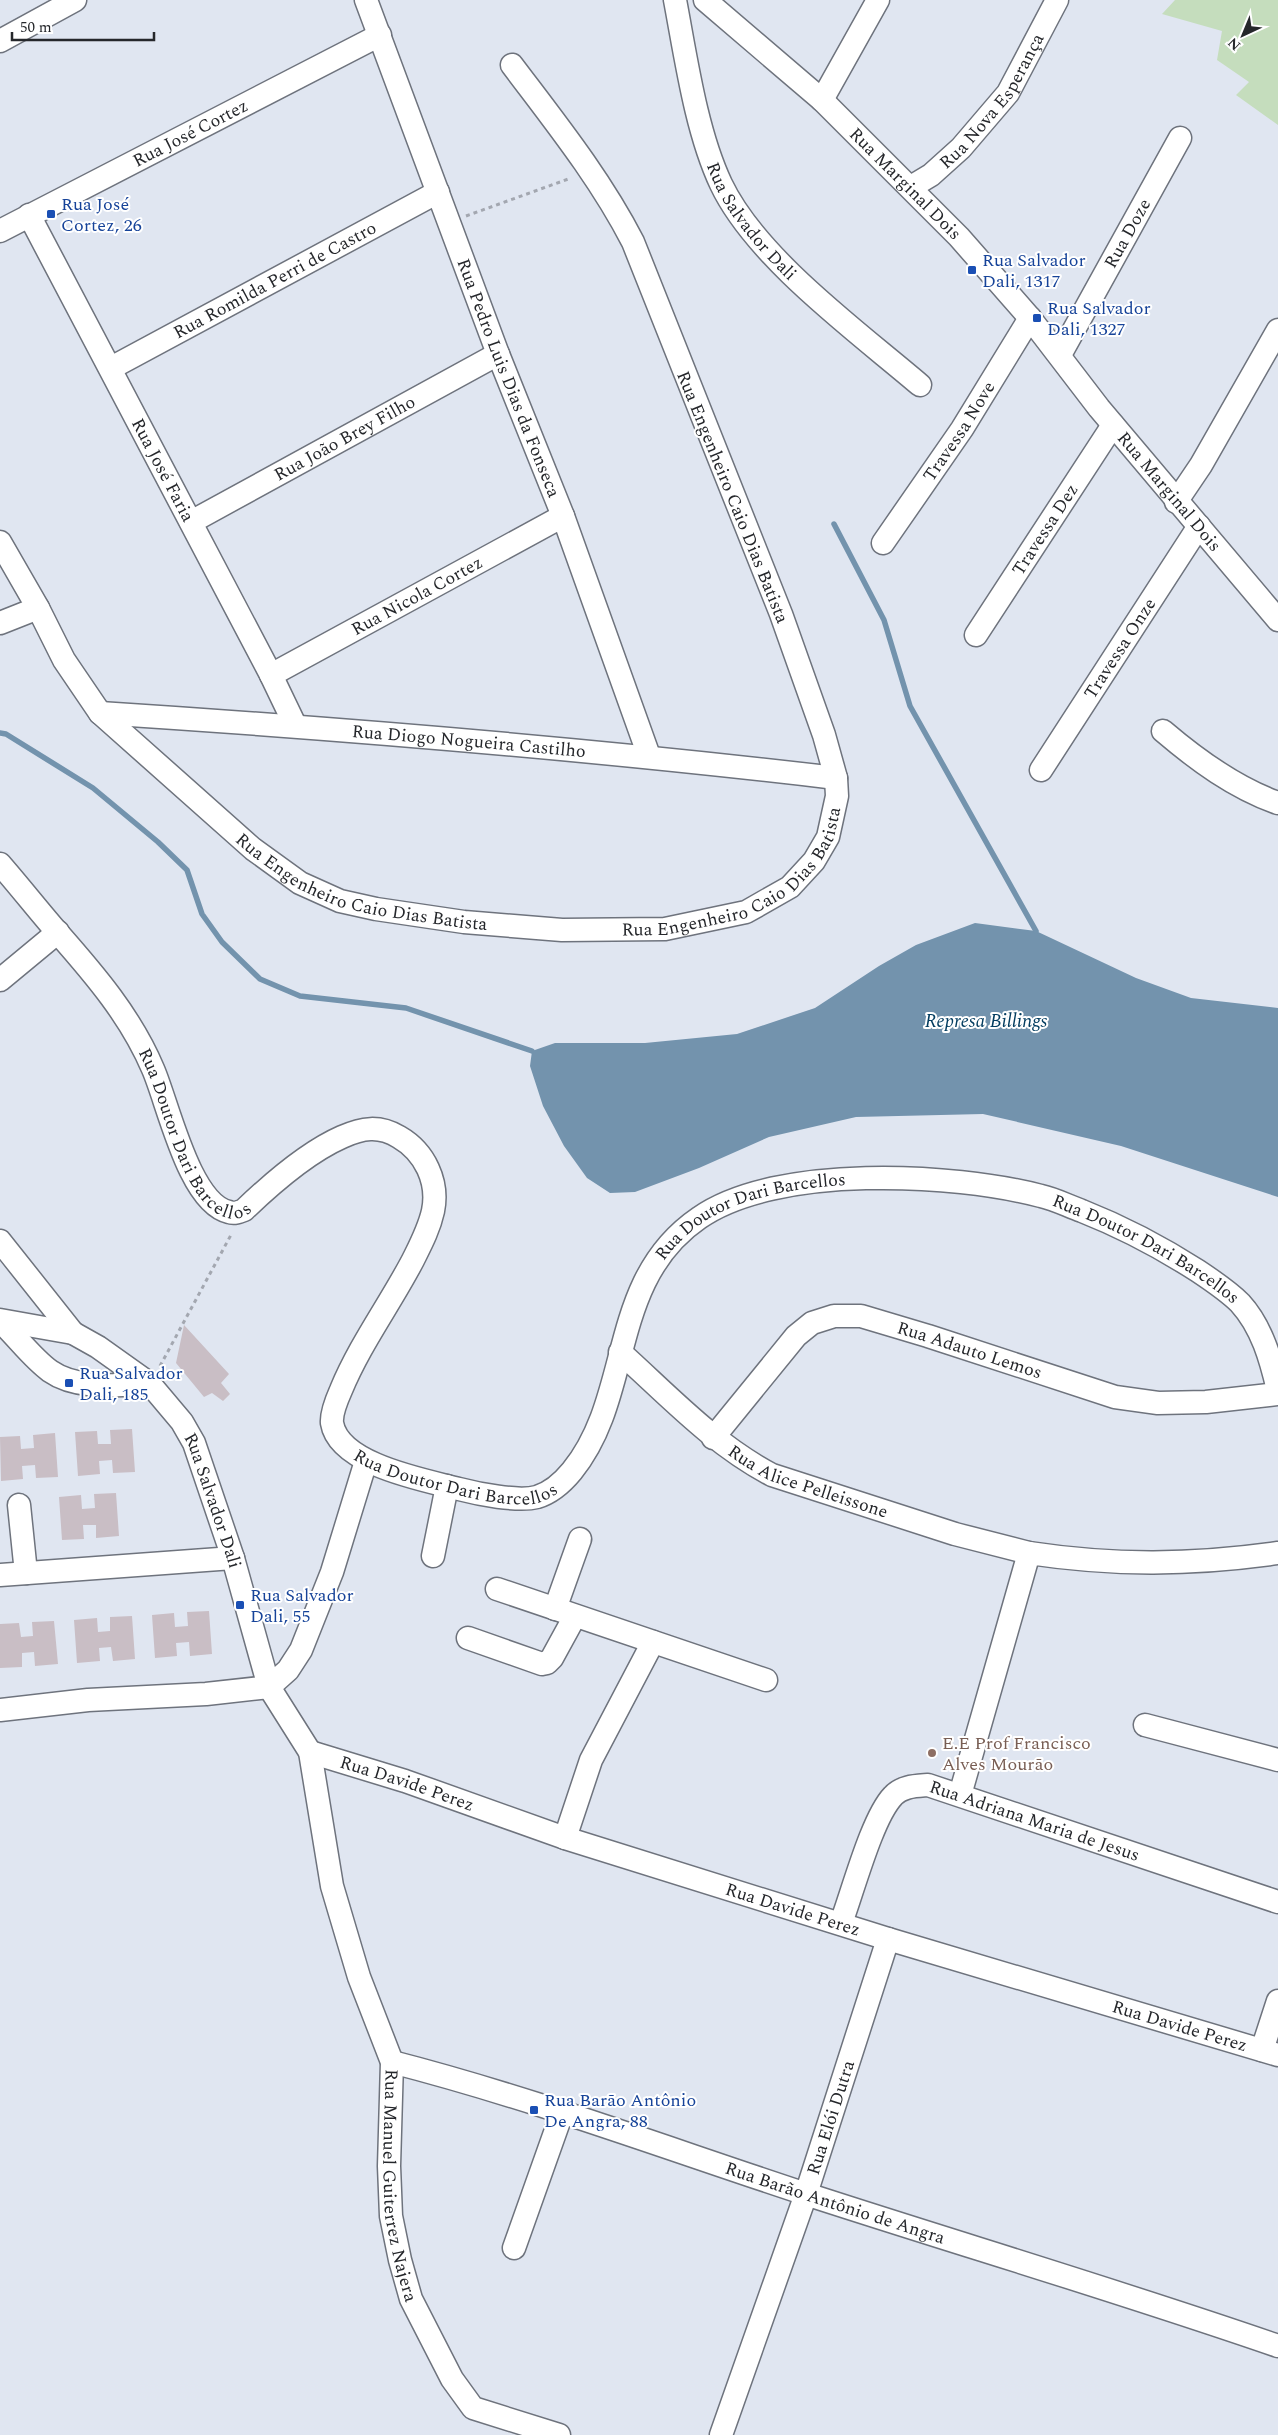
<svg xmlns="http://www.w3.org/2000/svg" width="1278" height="2435" font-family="Spectral,serif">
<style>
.green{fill:#c5ddbd}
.water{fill:#7393ad}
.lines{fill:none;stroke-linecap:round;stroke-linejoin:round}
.stream{stroke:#7393ad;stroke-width:5.5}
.building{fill:#c9bec5}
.minor-casing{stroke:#6e737d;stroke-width:25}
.path{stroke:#a3a7b0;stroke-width:3;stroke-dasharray:4 4;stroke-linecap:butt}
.minor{stroke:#fff;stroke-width:22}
.transit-dot{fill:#1a4fb4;stroke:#fff;stroke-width:2}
.education-dot{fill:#8d6e63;stroke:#fff;stroke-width:2}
.labels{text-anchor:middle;stroke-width:4;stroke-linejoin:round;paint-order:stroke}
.street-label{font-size:18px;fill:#25272b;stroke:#fff}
.transit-label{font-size:18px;fill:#164399;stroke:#fff;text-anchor:start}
.education-label{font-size:18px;fill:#785e54;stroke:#fff;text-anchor:start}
.water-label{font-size:19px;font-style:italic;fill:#033d60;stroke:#fff}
</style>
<rect width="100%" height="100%" fill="#e0e6f1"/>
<!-- green -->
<path class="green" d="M1175,0h103v125l-42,-30 13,-13 -32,-22 5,-29 -60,-17z"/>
<!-- water -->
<path class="water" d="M975,923l61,8 100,47 55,20 87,10v189l-157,-51 -138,-32 -127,3 -87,20 -70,31 -64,24 -25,1 -23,-15 -23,-32 -21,-40 -13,-40 2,-15 23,-8h90l92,-9 78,-26 64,-42 37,-21z"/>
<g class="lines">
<!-- stream -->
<g class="stream">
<path d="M834,524l50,96 26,86 126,225"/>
<path d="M0,733l6,1 87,54 65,54 29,28 15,44 20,28 38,37 40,17 106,12 126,43"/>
</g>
</g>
<!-- building -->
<g class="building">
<path d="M184,1325l45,49 -8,9 9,11 -7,7 -11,-8 -8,4 -28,-34z"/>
<path d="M132,1429l3,43 -22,1 -1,-13 -13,1 1,13 -22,2 -3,-44 22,-1 1,13h13l-1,-14z"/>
<path d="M55,1433l3,44 -22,1 -1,-13 -13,1 1,13 -22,2 -1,-44 20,-1 1,13 13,-1 -1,-13z"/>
<path d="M116,1493l3,43 -23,2v-13h-13l1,14 -22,1 -3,-43 22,-2 1,14 13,-1 -1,-14z"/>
<path d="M209,1611l3,43 -22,2 -1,-14 -13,1 1,13 -22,2 -3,-43 22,-2 1,14 13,-1 -1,-14z"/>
<path d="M132,1616l3,43 -22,2 -2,-14 -12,1 1,13 -23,2 -3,-43 23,-2 1,14 12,-1v-14z"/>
<path d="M54,1621l4,43 -23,2 -1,-14 -12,1v14l-22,1v-44l19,-1 2,14 12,-1 -1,-14z"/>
</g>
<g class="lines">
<!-- minor casing -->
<g class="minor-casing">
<g id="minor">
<path id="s1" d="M366,0l132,354 65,162 86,240"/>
<path id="s2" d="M675,0c11,58 21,131 46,184 35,74 137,148 199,201"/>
<path id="s3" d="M705,0l117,100 137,137 71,81 69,90 179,212"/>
<path d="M0,41l75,-41"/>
<path d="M822,100l56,-100"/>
<path id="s4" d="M911,187l20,-12 30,-27 47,-55 49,-93"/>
<path id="s5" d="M29,215l242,460 24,50"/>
<path id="s6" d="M0,231l380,-196"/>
<path id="s7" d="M1060,355l120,-217"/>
<path id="s8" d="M111,368l327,-176"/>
<path d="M1176,502l25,-37 77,-135"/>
<path id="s9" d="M191,522l307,-168"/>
<path id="s10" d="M0,542l38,66 26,52 36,53 153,136 47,34 40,18 36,8 88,13 98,8 103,-1 81,-17 44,-25 24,-26 14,-24 9,-41 -1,-18 -12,-43 -43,-121 -148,-372c-33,-64 -78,-120 -121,-177"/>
<path id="s11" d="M883,543l79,-114 68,-111"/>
<path d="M0,623l38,-15"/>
<path id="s12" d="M976,635l137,-210"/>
<path id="s13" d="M271,675l292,-159"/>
<path id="s14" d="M100,713c246,16 491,36 736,65"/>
<path d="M1163,731c34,29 72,57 115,72"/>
<path id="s15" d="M1041,770l158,-244"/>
<path id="s16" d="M0,864c20,23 38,46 58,69 37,42 73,84 95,136 15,34 36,134 76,143 5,2 10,0 15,-2 26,-25 64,-58 98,-73 20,-9 37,-12 57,0 26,15 40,45 34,74 -4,18 -12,33 -20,49 -23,44 -53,84 -72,130 -4,9 -10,23 -9,33 7,42 93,57 127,66 19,5 59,13 78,8 13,-4 26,-15 35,-26 62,-76 35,-190 127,-253 77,-54 254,-45 342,-22 14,3 27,10 41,15 43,17 77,35 116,60 15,10 30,20 42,32 22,24 31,57 38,87"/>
<path d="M0,980l58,-48"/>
<path d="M0,1241l73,92"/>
<path id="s17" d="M0,1320l73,13 25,14 52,37 32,38 12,21 39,115 36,129 41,65 22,134 27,91 33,85 -3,104 2,50 9,44 11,39 41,80 21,29 86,27"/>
<path d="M0,1321c17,16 32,37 50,50 27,19 68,14 100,13"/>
<path id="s18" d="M620,1352c49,44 93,92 152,123l183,59 74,19"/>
<path id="s19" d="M713,1438l83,-102 16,-13 22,-7h27l67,20 187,61 43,6 48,-1 72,-8"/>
<path d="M19,1505l7,68"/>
<path d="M433,1556l14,-70"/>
<path d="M0,1575l233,-17"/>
<path d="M497,1589l269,91"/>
<path d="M555,1609l25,-70"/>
<path d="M468,1638l74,26 5,-1 5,-5 23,-42"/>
<path d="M269,1687l19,-17 13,-20 31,-78 34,-111"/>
<path d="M0,1710l88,-10 118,-6 63,-7"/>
<path d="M1145,1725l133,35"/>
<path id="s20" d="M310,1752l95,29 160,57 323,101 390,116"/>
<path d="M960,1795l69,-242c86,13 163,12 249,0"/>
<path d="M565,1838l26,-78 62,-118"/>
<path id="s21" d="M841,1923c12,-32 31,-105 52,-127 9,-10 23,-10 35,-11l350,117"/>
<path d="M1262,2050l16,-49"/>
<path id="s22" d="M392,2062c140,36 277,87 414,132 157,51 316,98 472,152"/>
<path d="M514,2248l48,-135"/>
<path id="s23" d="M721,2435l85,-241 82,-255"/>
</g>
</g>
<!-- path -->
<g class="path">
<path d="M466,216l105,-38"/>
<path d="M160,1366l72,-133"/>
</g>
<!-- minor -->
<use href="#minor" class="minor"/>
</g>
<!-- markers -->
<g class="transit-dot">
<rect x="46" y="209" width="10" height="10" rx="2.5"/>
<rect x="967" y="265" width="10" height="10" rx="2.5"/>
<rect x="1032" y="313" width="10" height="10" rx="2.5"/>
<rect x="64" y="1378" width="10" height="10" rx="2.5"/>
<rect x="235" y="1600" width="10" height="10" rx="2.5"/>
<rect x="529" y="2105" width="10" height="10" rx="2.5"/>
</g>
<circle class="education-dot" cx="932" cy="1753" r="5"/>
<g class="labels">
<!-- street labels -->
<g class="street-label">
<text dy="6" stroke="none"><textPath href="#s4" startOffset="120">Rua Nova Esperança</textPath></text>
<text dy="6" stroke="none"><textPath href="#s6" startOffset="214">Rua José Cortez</textPath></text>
<text dy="6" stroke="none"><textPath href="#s3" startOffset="272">Rua Marginal Dois</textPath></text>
<text dy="6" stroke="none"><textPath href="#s2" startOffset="238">Rua Salvador Dali</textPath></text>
<text dy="6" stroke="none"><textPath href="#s7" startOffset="139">Rua Doze</textPath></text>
<text dy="6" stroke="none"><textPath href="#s8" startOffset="186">Rua Romilda Perri de Castro</textPath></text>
<text dy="6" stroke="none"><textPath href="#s1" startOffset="404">Rua Pedro Luis Dias da Fonseca</textPath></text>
<text dy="6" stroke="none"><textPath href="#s11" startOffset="135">Travessa Nove</textPath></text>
<text dy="6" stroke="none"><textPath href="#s9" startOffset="175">Rua João Brey Filho</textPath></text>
<text dy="6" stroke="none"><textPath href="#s5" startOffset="288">Rua José Faria</textPath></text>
<text dy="6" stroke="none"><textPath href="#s3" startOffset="678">Rua Marginal Dois</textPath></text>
<text transform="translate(733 497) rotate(68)" y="6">Rua Engenheiro Caio Dias Batista</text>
<text dy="6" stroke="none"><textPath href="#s12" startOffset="126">Travessa Dez</textPath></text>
<text dy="6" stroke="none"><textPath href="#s13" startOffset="166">Rua Nicola Cortez</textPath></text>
<text dy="6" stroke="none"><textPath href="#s15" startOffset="145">Travessa Onze</textPath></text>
<text dy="6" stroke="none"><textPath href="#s14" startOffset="370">Rua Diogo Nogueira Castilho</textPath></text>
<text dy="6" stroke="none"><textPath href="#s10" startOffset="924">Rua Engenheiro Caio Dias Batista</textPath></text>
<text dy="6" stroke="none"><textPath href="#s10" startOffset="519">Rua Engenheiro Caio Dias Batista</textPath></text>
<text dy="6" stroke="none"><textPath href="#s16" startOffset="340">Rua Doutor Dari Barcellos</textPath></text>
<text dy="6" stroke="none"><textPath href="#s16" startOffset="1554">Rua Doutor Dari Barcellos</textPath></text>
<text dy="6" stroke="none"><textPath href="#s16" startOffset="1974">Rua Doutor Dari Barcellos</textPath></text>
<text dy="6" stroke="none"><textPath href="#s19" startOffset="316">Rua Adauto Lemos</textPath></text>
<text dy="6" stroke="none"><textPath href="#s16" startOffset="1089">Rua Doutor Dari Barcellos</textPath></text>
<text dy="6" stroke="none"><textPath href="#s18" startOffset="232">Rua Alice Pelleissone</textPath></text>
<text dy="6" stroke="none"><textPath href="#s17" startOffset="301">Rua Salvador Dali</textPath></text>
<text dy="6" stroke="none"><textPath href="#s20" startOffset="102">Rua Davide Perez</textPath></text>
<text dy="6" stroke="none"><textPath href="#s21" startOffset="288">Rua Adriana Maria de Jesus</textPath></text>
<text dy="6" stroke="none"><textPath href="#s20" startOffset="508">Rua Davide Perez</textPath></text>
<text dy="6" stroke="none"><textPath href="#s20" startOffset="912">Rua Davide Perez</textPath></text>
<text dy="6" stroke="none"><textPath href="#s23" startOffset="336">Rua Elói Dutra</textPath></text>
<text dy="6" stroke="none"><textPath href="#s17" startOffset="1019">Rua Manuel Guiterrez Najera</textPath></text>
<text dy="6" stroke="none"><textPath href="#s22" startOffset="465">Rua Barão Antônio de Angra</textPath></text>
</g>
<!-- transit labels -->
<g class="transit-label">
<text x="61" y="210">Rua José<tspan x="61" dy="21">Cortez, 26</tspan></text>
<text x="982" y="266">Rua Salvador<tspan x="982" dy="21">Dali, 1317</tspan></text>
<text x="1047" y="314">Rua Salvador<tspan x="1047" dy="21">Dali, 1327</tspan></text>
<text x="79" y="1379">Rua Salvador<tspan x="79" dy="21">Dali, 185</tspan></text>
<text x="250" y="1601">Rua Salvador<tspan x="250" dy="21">Dali, 55</tspan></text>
<text x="544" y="2106">Rua Barão Antônio<tspan x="544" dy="21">De Angra, 88</tspan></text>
</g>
<!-- education labels -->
<g class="education-label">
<text x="942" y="1749">E.E Prof Francisco<tspan x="942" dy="21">Alves Mourão</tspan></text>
</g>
<!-- water labels -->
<g class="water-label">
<text x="986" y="1027">Represa Billings</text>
</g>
</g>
<!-- north arrow -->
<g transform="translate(1243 35) rotate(224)" stroke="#ffffff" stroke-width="4" paint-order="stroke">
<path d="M0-4L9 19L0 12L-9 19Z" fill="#25272b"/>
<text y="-8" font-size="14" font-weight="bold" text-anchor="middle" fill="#25272b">N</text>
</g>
<!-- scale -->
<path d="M12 32v8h142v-8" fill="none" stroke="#25272b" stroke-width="2.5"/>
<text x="20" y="32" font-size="15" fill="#25272b" stroke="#ffffff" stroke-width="4" paint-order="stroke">50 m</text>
</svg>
